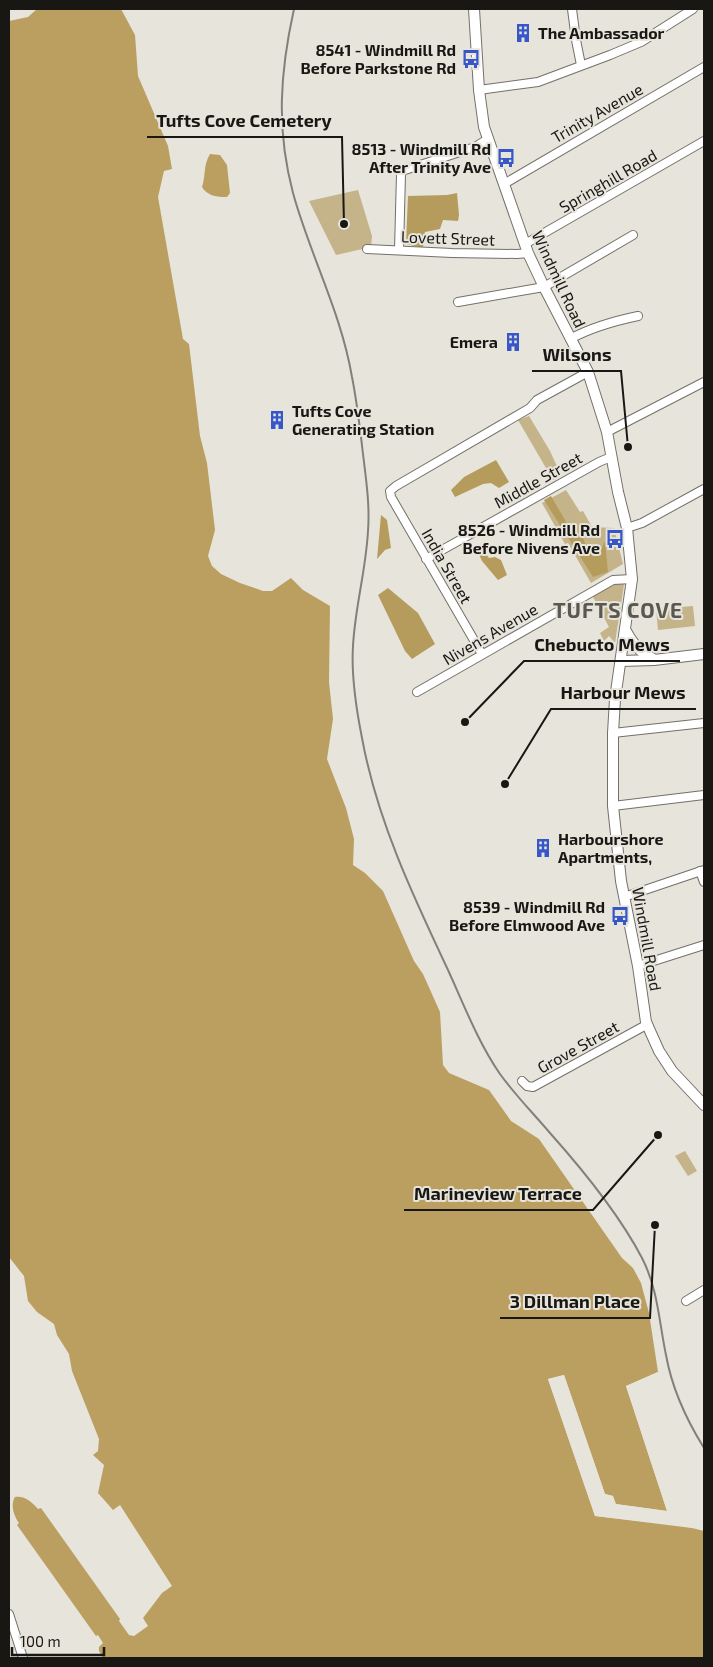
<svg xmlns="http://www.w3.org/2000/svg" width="713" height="1667" font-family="'Exo 2',sans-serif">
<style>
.green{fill:#c5b389}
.forest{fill:#b69c5c}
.water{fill:#ba9f60}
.pier{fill:#e7e4dc}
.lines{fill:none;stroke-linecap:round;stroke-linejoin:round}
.minor-casing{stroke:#737069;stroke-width:10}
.major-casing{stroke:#737069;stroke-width:12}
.minor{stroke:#fff;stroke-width:8}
.major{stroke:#fff;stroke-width:10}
.rail{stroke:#82807b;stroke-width:2}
.labels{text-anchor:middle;stroke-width:4;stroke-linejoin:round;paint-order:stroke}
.poi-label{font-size:16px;font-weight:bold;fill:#181714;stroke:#e7e4dc;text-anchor:end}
.street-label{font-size:16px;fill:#181714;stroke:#e7e4dc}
.district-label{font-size:21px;font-weight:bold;letter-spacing:1px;fill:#5a5851;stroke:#e7e4dc}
.leader{fill:none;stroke:#181714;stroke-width:2}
.callout-dot{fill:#181714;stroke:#e7e4dc;stroke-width:2}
.callout-label{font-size:18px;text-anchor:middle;font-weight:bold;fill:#181714;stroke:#e7e4dc;stroke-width:4;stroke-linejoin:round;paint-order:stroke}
</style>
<rect width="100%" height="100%" fill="#e7e4dc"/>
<!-- green -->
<g class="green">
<path d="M358,190l14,46 -1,11 -35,8 -27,-54z"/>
<path d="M529,416l21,35 11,24 -8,5 -35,-60z"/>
<path d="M566,490l14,22 3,-1 9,16 22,1 9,36 -32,19 -23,-40 -3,1 -23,-41z"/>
<path d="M622,581l2,4 -9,58 -6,-7 -5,5 -4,-8 9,-6 -17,-32 21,-12z"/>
<path d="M693,606l2,20 -37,4 -2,-21z"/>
<path d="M685,1151l12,20 -9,5 -13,-20z"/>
</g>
<!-- forest -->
<g class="forest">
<path d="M457,193l2,22 -1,6 -15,-1 -3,9 -15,3 -2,16 -17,-4 2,-48 39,-1z"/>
<path d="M496,460l13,22 -10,6 -8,-5 -8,1 -28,13 -4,-7 13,-13z"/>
<path d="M551,496l18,31 13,8 4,11 14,6 5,-11 3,31 -15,5 -49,-77z"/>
<path d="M381,515l6,5 4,28 -6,2 -8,9z"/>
<path d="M479,545l10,13 6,-1 6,3 6,15 -9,5 -16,-19 -6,-13z"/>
<path d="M388,588l30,25 17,31 -23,15 -7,-8 -27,-56z"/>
</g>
<!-- water -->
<g class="water">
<path d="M37,9h84l14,26 3,41 30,70 4,23 -8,2 -6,26 25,142 6,5 11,92 7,27 8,67 -7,26 4,10 9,8 19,9 23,8h9l19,-13 12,12 27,16 -1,76 4,37 -6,40 19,49 8,31 -1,26 12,8 18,18 31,70 9,13 17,38 3,53 6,8 40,17 22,31 28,18 83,119 11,10 8,15 8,30 9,59 -32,14 41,125 -52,-7 -2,-8 -8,-2 -41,-119 -16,4 47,137 89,10 20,5v127h-601l-4,-7v-4l4,-4 -5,-8 -2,1 -79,-111 2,-2c-5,-7 -9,-18 -4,-26 9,-2 17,5 23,12l3,-1 79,111 -1,2 10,14 5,1 14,-10 -5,-8 19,-25 10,-7 -52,-81 -7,5 -15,-17 6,-28 -11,-10 5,-4 1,-12 -27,-68 -3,-17 -12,-19 -3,-11 -17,-12 -9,-11 -4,-25 -15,-19v-1129l1,-2 -1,-105 19,-4z"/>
<path d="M210,154l10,1 7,10 3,28 -3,4c-10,0 -20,-1 -25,-10 4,-12 1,-21 8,-33z"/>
</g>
<!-- pier -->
<path class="pier" d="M658,1372l1,2 -30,13 41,123 -3,3 -52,-7 -4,-8 -8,-2 -41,-118 -11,3 45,132 89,11 6,1 1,3 -97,-12 -47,-137 16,-4 41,119 8,2 3,8 51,7 -41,-125z"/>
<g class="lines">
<!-- minor casing -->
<g class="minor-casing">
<g id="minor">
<path d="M572,9l4,31 5,25"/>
<path d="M479,90l59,-8 72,-27 31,-13 52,-33"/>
<path d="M504,184l200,-117"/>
<path d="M525,244l179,-103"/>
<path d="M367,249l85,4 65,1 11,-1"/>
<path d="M399,250l2,-76 1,-3 73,-24 13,-8"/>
<path d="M458,302l86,-15 89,-52"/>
<path d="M570,339c22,-12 44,-18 68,-23"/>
<path d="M607,432l97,-50"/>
<path d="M627,528l15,-5 62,-34"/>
<path d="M426,559l173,-97 12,-5"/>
<path d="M482,654l-91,-157 -1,-6 6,-5 134,-78 7,-8 51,-28"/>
<path d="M417,692l196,-112 19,-1"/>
<path d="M613,733l91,-10"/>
<path d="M613,806l91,-11"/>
<path d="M700,871l4,11"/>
<path d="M624,897l80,-27"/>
<path d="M638,966l66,-21"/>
<path d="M522,1081l5,5 6,1 115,-63"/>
<path d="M686,1301l18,-11"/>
<path d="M9,1614l14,44"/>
</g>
</g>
<!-- major casing -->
<g class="major-casing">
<g id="major">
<path d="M474,9l5,81 5,37 44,126 16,34 44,85 19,60 11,60 9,36 5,51 -17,120 -2,34v73l8,75 17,85 8,56 13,29 13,20 32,34"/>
<path d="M626,631c7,13 14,21 27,28"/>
<path d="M621,661l33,-1 50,-6"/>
</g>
</g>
<!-- minor -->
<use href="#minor" class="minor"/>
<!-- major -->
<use href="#major" class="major"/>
<!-- rail -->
<path class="rail" d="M294,9c-14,63 -18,120 -1,184 17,62 48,119 59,184 5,25 8,51 11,77 3,25 7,51 5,77 -2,39 -13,76 -15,115 -2,31 3,62 9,92 15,82 51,158 86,232 16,35 30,72 52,104 15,21 34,40 50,59 33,37 69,81 92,125 16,31 17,64 24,97 6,34 20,64 38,93"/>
</g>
<!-- icons -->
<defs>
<g id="building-bare" transform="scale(1.5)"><path d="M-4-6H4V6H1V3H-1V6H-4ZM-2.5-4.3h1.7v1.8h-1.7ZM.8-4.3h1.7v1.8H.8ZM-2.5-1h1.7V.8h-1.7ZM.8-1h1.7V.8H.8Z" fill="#3757c9" stroke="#e7e4dc" stroke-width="2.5" paint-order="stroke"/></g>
<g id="bus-bare" transform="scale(1.5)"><path d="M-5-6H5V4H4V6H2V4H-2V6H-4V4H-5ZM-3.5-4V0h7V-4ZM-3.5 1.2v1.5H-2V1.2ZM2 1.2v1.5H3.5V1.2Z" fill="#3757c9" stroke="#e7e4dc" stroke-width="2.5" paint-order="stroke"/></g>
</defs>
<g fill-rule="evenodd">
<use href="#building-bare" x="523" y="33"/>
<use href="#bus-bare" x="471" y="59"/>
<use href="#bus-bare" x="506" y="158"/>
<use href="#building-bare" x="513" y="342"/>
<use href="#building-bare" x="277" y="420"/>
<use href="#bus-bare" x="615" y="539"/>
<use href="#building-bare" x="543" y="848"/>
<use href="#bus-bare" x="620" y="916"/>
</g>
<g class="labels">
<!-- poi labels -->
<g class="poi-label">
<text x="538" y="39" text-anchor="start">The Ambassador</text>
<text x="456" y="56">8541 - Windmill Rd<tspan x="456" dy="18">Before Parkstone Rd</tspan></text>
<text x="491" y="155">8513 - Windmill Rd<tspan x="491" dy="18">After Trinity Ave</tspan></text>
<text x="498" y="348">Emera</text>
<text x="292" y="417" text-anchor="start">Tufts Cove<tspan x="292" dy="18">Generating Station</tspan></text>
<text x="600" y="536">8526 - Windmill Rd<tspan x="600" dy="18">Before Nivens Ave</tspan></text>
<text x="558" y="845" text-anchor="start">Harbourshore<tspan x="558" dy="18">Apartments,</tspan></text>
<text x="605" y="913">8539 - Windmill Rd<tspan x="605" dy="18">Before Elmwood Ave</tspan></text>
</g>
<!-- street labels -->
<g class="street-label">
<text transform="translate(597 113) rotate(-30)" y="6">Trinity Avenue</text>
<text transform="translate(608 181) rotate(-30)" y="6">Springhill Road</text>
<text transform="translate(448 238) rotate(2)" y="6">Lovett Street</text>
<text transform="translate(559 279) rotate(65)" y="6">Windmill Road</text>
<text transform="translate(538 480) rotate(-29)" y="6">Middle Street</text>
<text transform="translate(447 566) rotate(60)" y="6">India Street</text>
<text transform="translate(490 634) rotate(-30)" y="6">Nivens Avenue</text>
<text transform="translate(647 939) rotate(80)" y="6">Windmill Road</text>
<text transform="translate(578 1047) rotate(-29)" y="6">Grove Street</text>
</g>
<!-- district labels -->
<g class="district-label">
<text x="618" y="618">TUFTS COVE</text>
</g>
</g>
<!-- callouts -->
<path class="leader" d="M344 224L342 137H147M628 447L621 371H532M465 722L524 661H680M505 784L551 709H696M658 1135L593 1210H404M655 1225L650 1318H500"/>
<g class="callout-dot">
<circle cx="344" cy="224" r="5"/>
<circle cx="628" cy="447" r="5"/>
<circle cx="465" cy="722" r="5"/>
<circle cx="505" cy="784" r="5"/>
<circle cx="658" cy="1135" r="5"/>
<circle cx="655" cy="1225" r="5"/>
</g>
<g class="callout-label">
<text x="244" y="127">Tufts Cove Cemetery</text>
<text x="577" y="361">Wilsons</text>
<text x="602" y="651">Chebucto Mews</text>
<text x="623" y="699">Harbour Mews</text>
<text x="498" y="1200">Marineview Terrace</text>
<text x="575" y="1308">3 Dillman Place</text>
</g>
<!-- border -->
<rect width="713" height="1667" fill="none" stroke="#181714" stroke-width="20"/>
<!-- scale -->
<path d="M12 1647v8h92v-8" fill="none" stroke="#181714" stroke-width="2.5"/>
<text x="20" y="1647" font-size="15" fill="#181714" stroke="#e7e4dc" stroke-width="4" paint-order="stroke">100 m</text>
</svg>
